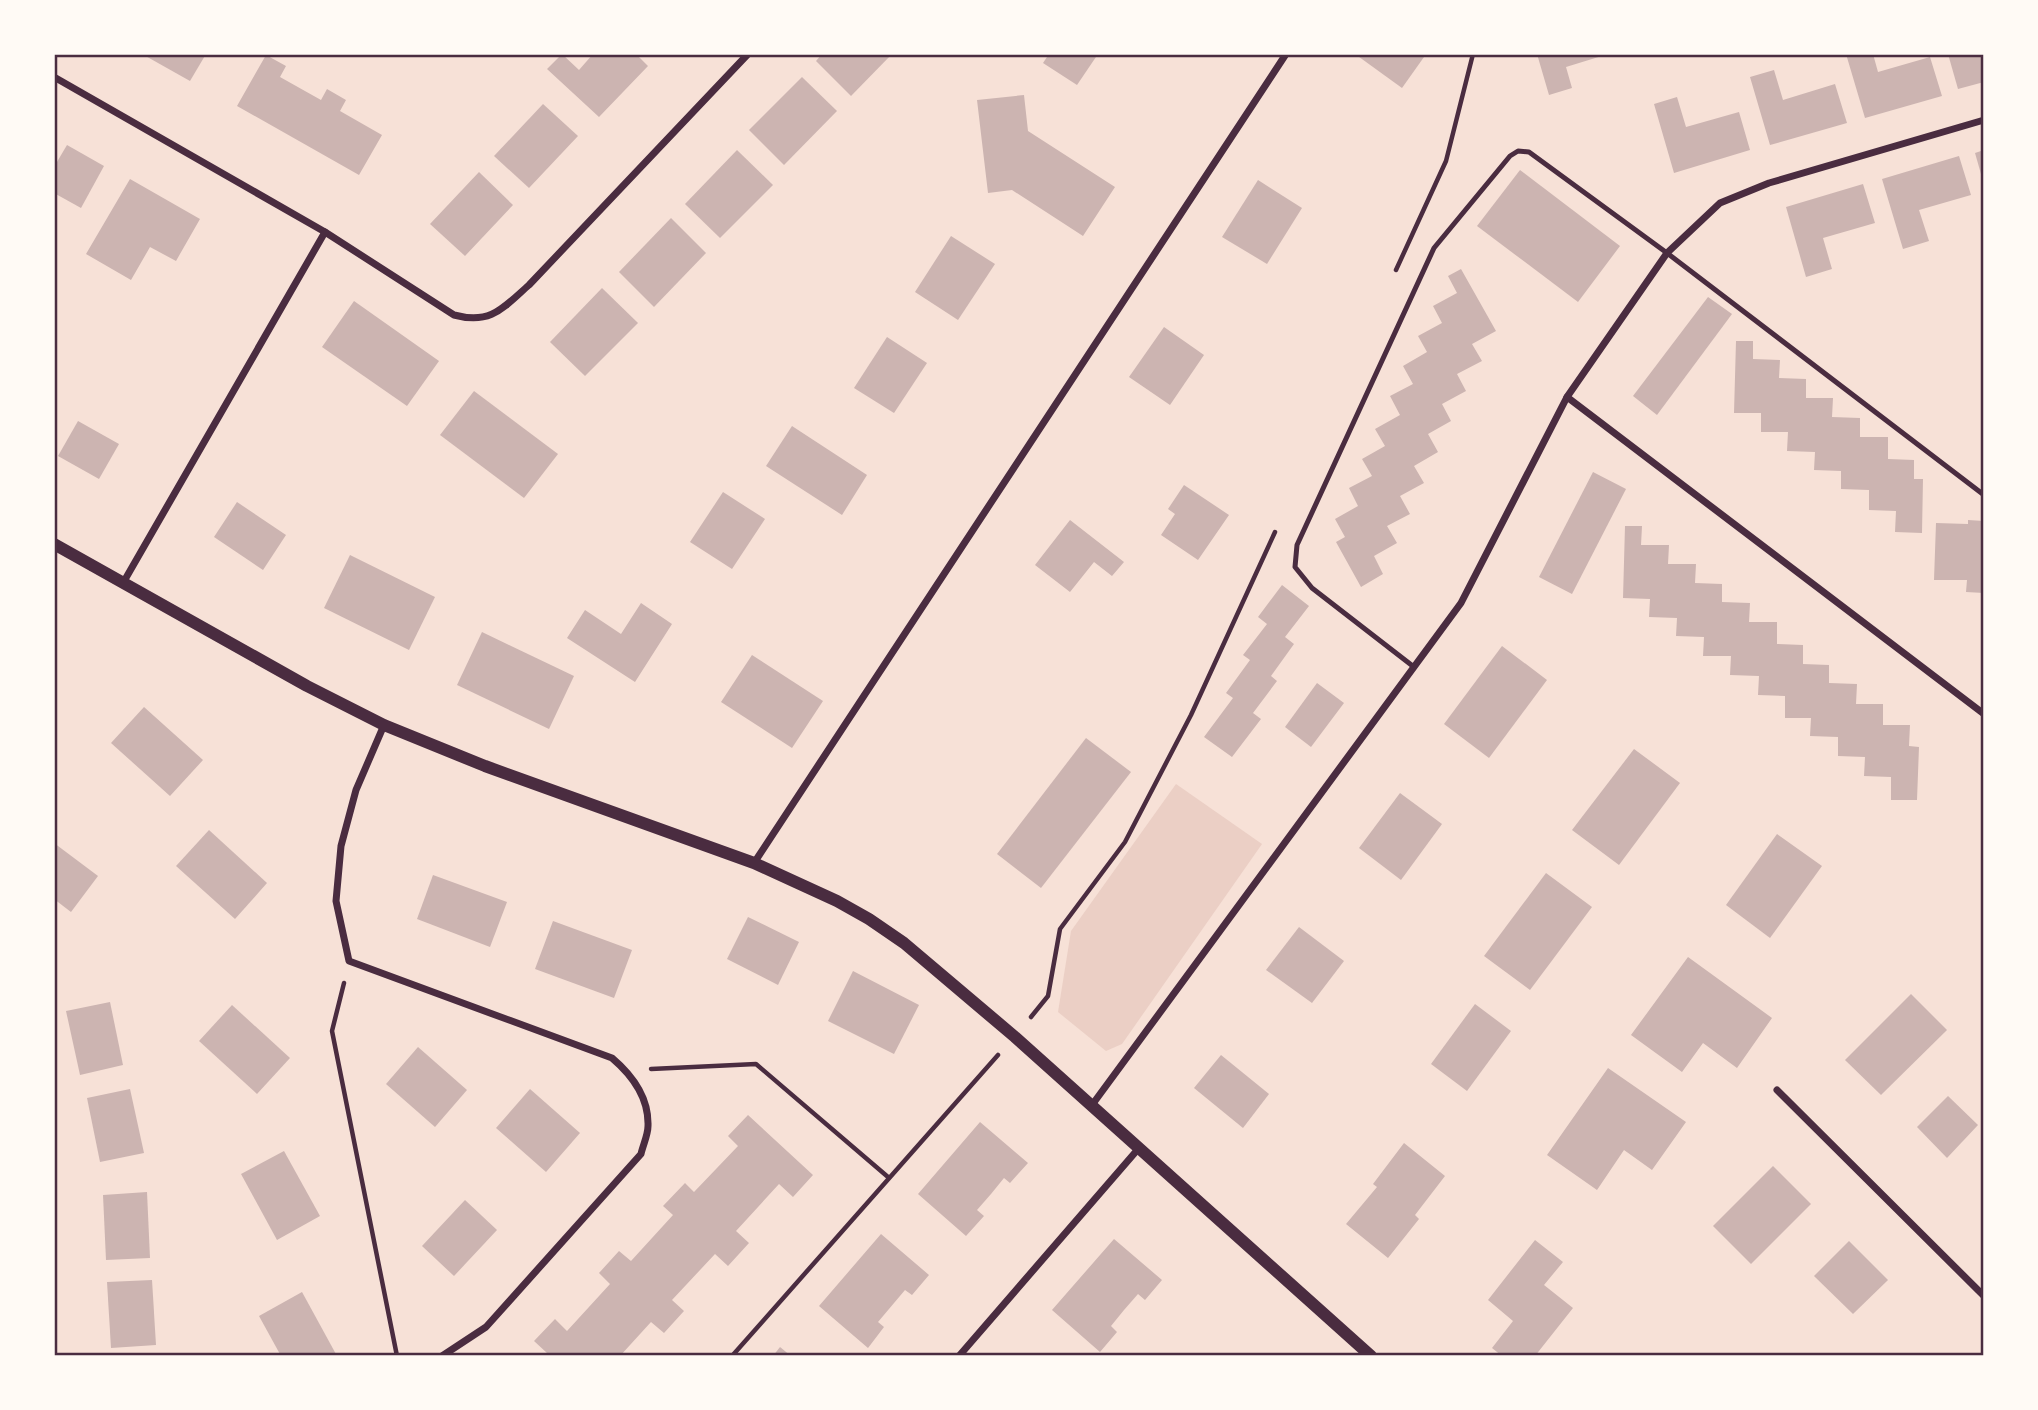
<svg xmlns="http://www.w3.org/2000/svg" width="2038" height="1410" font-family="'Archivo Narrow',sans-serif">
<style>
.green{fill:#ebcfc5}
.building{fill:#ccb4b1}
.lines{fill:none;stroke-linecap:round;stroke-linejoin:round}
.path{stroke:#4a2c40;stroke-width:4.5}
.service{stroke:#4a2c40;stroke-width:5}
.minor{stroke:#4a2c40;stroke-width:7}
.tertiary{stroke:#4a2c40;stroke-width:12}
.neatline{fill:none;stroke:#4a2c40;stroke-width:2.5}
</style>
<rect width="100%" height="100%" fill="#f7e1d7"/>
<!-- green -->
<path class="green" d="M1176,784l86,60 -140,200 -16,7 -48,-39 13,-81z"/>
<!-- building -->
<g class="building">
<path d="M142,54h64l-16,27z"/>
<path d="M562,54l17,16 14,-16h43l12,12 -49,51 -52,-48z"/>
<path d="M822,54h70l-41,42 -35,-35z"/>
<path d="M1049,54h49l-21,31 -34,-22z"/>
<path d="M1355,54h64l5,3 -22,31z"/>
<path d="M1537,54h68v1l-39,12 6,21 -23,7z"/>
<path d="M1846,54h27l5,18 52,-15 12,39 -77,22z"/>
<path d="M1948,54h36v28l-26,7z"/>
<path d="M266,55l20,11 -6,11 41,23 6,-11 19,11 -6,11 42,24 -23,40 -122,-69z"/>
<path d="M1774,70l9,30 52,-16 12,39 -77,22 -20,-68z"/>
<path d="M802,77l35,34 -53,54 -35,-35z"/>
<path d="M1024,95l4,36 87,56 -32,49 -71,-46 -24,3 -11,-93z"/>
<path d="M1677,97l9,30 53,-15 11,38 -76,23 -20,-69z"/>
<path d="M543,104l35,32 -49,52 -35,-32z"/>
<path d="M67,145l37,21 -23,42 -27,-15v-26z"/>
<path d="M737,150l36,35 -53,53 -35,-34z"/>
<path d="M1984,150v31h-1l-8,-28z"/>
<path d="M1959,156l12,39 -52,15 10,31 -26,8 -21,-70z"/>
<path d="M1520,170l100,76 -42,56 -101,-76z"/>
<path d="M479,172l34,33 -48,51 -35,-32z"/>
<path d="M130,179l70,40 -24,42 -26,-14 -19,33 -45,-26z"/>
<path d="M1258,180l44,28 -35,56 -45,-27z"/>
<path d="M1863,184l12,39 -52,15 9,31 -26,8 -20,-70z"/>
<path d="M671,218l35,35 -52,54 -35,-35z"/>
<path d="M951,236l44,28 -37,56 -43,-28z"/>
<path d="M1461,269l35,62 -24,13 10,17 -25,13 9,17 -24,13 9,17 -23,13 10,18 -24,14 10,17 -24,13 10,18 -23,12 10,17 -23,13 9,18 -22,13 -25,-45 9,-5 -10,-18 23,-13 -9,-18 23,-12 -10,-17 23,-13 -10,-17 25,-14 -10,-19 23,-12 -10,-18 24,-14 -9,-16 24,-13 -9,-17 24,-13 -9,-17z"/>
<path d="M602,288l36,35 -53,53 -35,-34z"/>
<path d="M1708,297l24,17 -75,101 -24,-19z"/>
<path d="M354,301l85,60 -32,45 -85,-59z"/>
<path d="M1164,327l40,28 -34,50 -41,-28z"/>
<path d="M887,337l40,26 -33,50 -40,-25z"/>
<path d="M1736,341h17v18l27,1 -1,18 27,1v19h27l-1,19 28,1v19h28v22l26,1v19h9l-1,54 -27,-1 1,-21 -27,-1v-20l-28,-1v-18l-27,-1 1,-18 -28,-1 1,-19h-27v-19h-27z"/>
<path d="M474,391l84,63 -34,44 -84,-63z"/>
<path d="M78,421l41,23 -20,35 -41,-23z"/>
<path d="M792,426l75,49 -25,40 -76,-49z"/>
<path d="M1593,472l33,17 -54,105 -33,-17z"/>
<path d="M1184,485l45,30 -31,45 -37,-25 14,-21 -7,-5z"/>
<path d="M723,492l42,27 -33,50 -42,-27z"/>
<path d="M237,502l49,33 -23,35 -49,-33z"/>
<path d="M1070,520l54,42 -12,14 -18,-14 -24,30 -35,-27z"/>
<path d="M1968,520l16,1v72l-18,-1 1,-12h-33l2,-57 32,1z"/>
<path d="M1625,526h17l-1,19h28l-1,19h28l-1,19 27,1v18l28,1 -1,19h28v22l26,1v19l26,1v18l28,1 -1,20h27v21h27l-1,21 10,1 -2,53h-26v-23l-27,-1 1,-19 -27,-1v-19l-28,-1 1,-18h-26v-22l-27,-1 1,-19 -29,-1 1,-19h-28l1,-19 -28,-1 1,-18 -28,-1 1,-18 -27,-1z"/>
<path d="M350,555l85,42 -26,53 -85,-42z"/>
<path d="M1282,585l27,21 -24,31 9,7 -23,32 6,5 -24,32 8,6 -29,38 -28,-20 29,-39 -7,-5 24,-33 -7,-5 24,-31 -9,-7z"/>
<path d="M641,603l31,21 -37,58 -68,-44 18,-28 36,24z"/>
<path d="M482,632l92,44 -25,53 -92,-44z"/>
<path d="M1502,646l45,34 -58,78 -45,-34z"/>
<path d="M752,655l71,46 -31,47 -71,-46z"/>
<path d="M1317,683l27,20 -33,44 -26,-20z"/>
<path d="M144,707l59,53 -33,36 -59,-53z"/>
<path d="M1086,738l45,34 -90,116 -44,-34z"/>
<path d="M1634,749l46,34 -61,82 -47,-35z"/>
<path d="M1400,793l42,31 -41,56 -42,-32z"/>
<path d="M209,830l58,53 -32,36 -59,-53z"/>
<path d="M1777,834l45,32 -52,72 -44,-33z"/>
<path d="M54,843l44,33 -27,36 -17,-13z"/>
<path d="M1546,873l46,34 -62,83 -46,-34z"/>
<path d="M433,875l74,27 -17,45 -73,-28z"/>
<path d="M748,917l51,25 -21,43 -51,-26z"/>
<path d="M553,921l79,29 -18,48 -79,-29z"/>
<path d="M1299,927l45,34 -32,42 -46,-33z"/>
<path d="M1688,957l84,61 -35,50 -34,-25 -21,29 -51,-37z"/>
<path d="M853,971l66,34 -25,49 -66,-33z"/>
<path d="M1911,994l36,36 -66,65 -36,-35z"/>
<path d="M110,1002l13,63 -43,10 -14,-64z"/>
<path d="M1475,1004l36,27 -44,60 -36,-27z"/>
<path d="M232,1005l58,53 -33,36 -58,-53z"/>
<path d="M418,1047l49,43 -32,37 -49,-43z"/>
<path d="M1221,1055l48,39 -26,34 -49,-40z"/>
<path d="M1608,1068l78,54 -34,48 -28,-20 -27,40 -50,-35z"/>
<path d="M130,1089l14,64 -44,9 -13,-64z"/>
<path d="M530,1089l50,44 -34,39 -50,-44z"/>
<path d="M1948,1096l30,29 -31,33 -30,-31z"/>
<path d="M748,1115l65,60 -20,22 -14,-13 -43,47 13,12 -21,23 -13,-12 -43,46 12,11 -20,22 -13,-11 -31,34h-76l3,-3 -13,-12 21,-22 12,12 43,-47 -11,-11 20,-22 12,10 42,-46 -10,-9 22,-23 9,9 44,-46 -10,-10z"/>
<path d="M980,1122l48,41 -18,20 -6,-5 -13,16 -14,16 7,6 -18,20 -48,-42z"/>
<path d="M1404,1143l41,33 -30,39 4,4 -31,39 -42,-34 31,-37 -4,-3z"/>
<path d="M284,1151l36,65 -43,24 -36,-66z"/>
<path d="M1773,1166l38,38 -60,60 -38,-38z"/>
<path d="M147,1192l3,66 -44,2 -3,-65z"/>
<path d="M465,1200l32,30 -43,46 -32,-30z"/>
<path d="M881,1234l48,41 -17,20 -7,-5 -27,32 6,5 -16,21 -49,-42z"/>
<path d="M1114,1239l48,41 -17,20 -7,-6 -14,16 -13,16 6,6 -17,20 -48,-42z"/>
<path d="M1535,1240l28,22 -19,23 29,23 -38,48h-33l-10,-8 21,-27 -25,-21z"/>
<path d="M1849,1241l39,39 -35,34 -39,-38z"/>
<path d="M152,1280l4,65 -45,3 -4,-66z"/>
<path d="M302,1292l35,64h-56l-22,-40z"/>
<path d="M780,1347l11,9h-18z"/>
</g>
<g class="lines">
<!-- path -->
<g class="path">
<path d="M1396,270l50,-109 27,-107"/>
<path d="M344,983l-12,48 65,325"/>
<path d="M1031,1017l17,-21 12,-67 65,-87 66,-127 84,-183"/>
<path d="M651,1069l105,-5 132,113"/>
<path d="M732,1356l266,-301"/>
</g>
<!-- service -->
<path class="service" d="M1414,667l-102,-79 -17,-21 2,-22 137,-297 76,-92 8,-5 11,1 138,101 317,242"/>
<!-- minor -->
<g class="minor">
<path d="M54,77l271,155 129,83c37,10 49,-7 75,-30l219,-231"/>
<path d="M1567,397l417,317"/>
<path d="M123,583l202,-351"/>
<path d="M384,725l-28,65 -15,56 -5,55 13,60 263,97c20,17 37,40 36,68 0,9 -5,19 -7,28l-155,173 -44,29"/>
<path d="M754,863l532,-809"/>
<path d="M1777,1090l207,206"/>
<path d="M1092,1105l369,-502 106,-206 100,-144 53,-50 49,-20 215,-63"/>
<path d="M959,1356l180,-208"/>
</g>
<!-- tertiary -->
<path class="tertiary" d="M54,544l253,142 77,39 101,41 269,97 83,38 32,18 35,24 111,94 356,319"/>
</g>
<!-- border -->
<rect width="2038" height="1410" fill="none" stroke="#fffaf5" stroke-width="112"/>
<rect x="56" y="56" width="1926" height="1298" class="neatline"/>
</svg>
